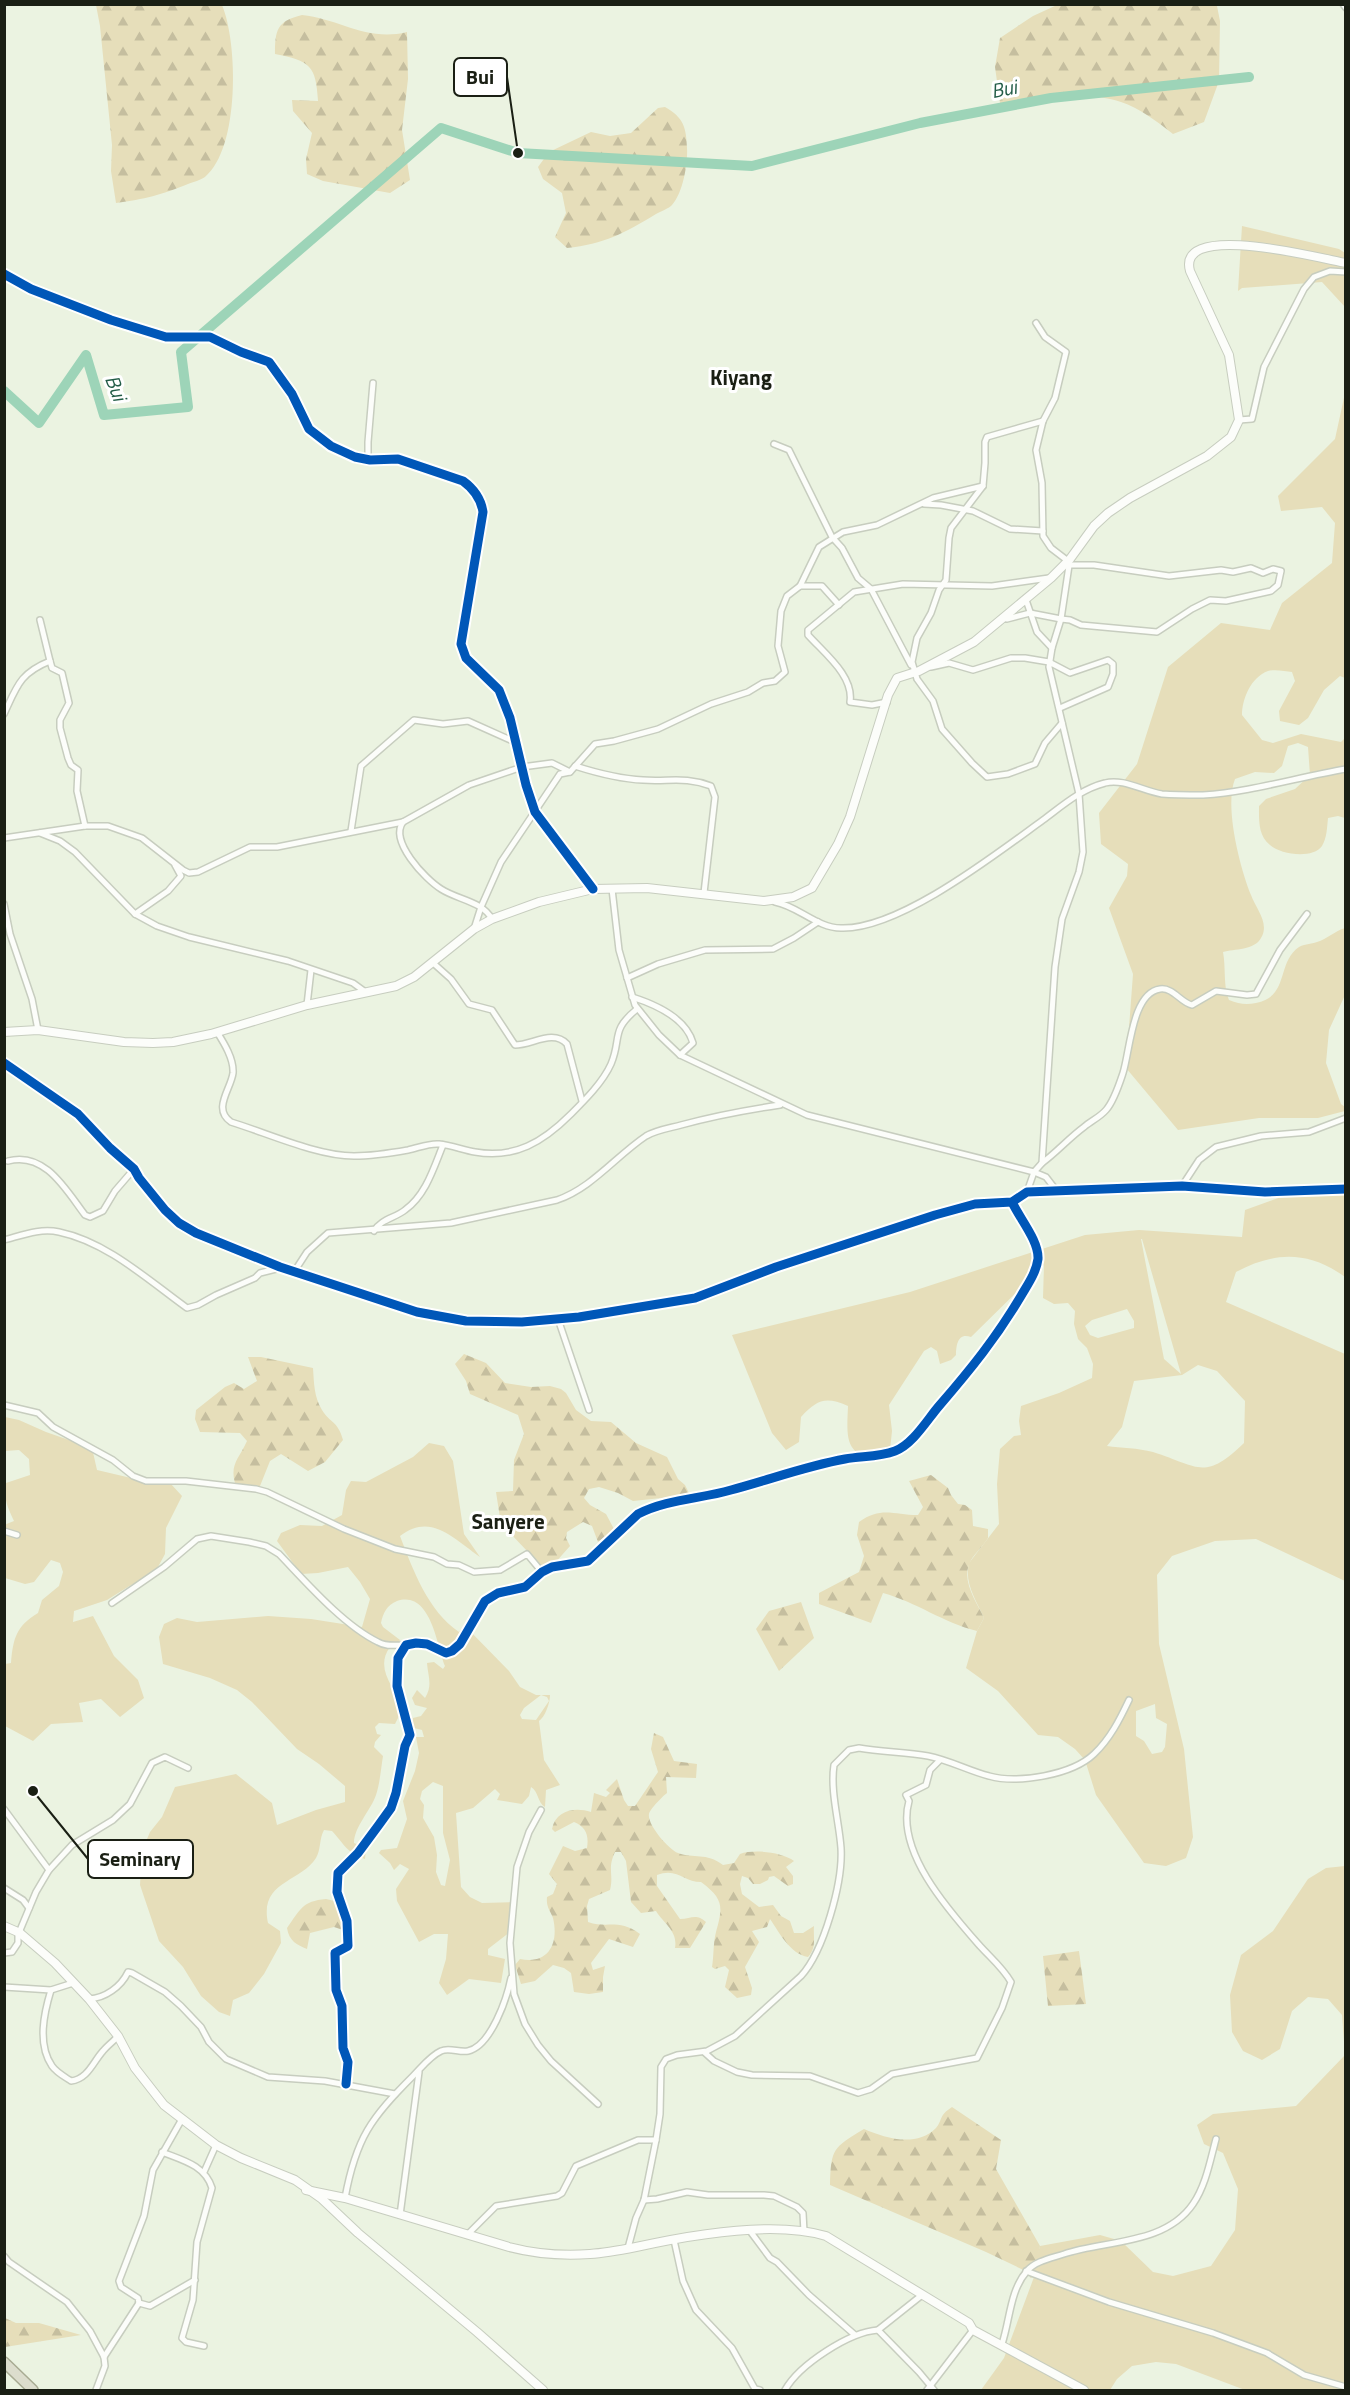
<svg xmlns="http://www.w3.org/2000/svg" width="1350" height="2395" font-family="'Titillium Web',sans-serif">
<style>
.grass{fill:#e6deba;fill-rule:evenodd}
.forest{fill:url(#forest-firs)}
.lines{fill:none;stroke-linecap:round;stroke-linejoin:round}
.river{stroke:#9dd4b8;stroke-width:10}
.street-casing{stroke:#c7cdbf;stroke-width:8}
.secondary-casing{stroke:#c7cdbf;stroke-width:10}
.highway-casing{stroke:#a8ab93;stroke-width:12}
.street{stroke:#fcfdfa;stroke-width:5}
.secondary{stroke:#fcfdfa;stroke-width:8}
.highway{stroke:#dcddcd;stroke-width:9}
.cycleway-casing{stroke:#fff;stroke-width:13}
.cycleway{stroke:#0057b8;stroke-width:9}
.labels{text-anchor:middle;stroke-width:6;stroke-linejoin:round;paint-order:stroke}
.water-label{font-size:20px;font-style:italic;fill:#225c47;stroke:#fff}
.quarter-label{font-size:21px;font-weight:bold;fill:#1a1f14;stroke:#fff}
.leader{fill:none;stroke:#1a1f14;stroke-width:2}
.callout-dot{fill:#1a1f14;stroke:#fff;stroke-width:2}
.callout{fill:#fff;stroke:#1a1f14;stroke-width:2}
.callout-label{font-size:20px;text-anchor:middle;font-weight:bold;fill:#1a1f14}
</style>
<defs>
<pattern id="forest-firs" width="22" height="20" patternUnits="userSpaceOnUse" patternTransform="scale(1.5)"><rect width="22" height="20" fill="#e6deba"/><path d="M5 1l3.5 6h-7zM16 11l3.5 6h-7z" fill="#c5be9f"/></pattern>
</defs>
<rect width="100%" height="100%" fill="#ebf3e1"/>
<!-- grass -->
<g class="grass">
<path d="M1242,226l97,23 6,4v54l-23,-25 -80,6 -4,3z"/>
<path d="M1345,393v285l-5,-2 -16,14 -16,28 -9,7 -19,-4 -1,-10 16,-30 -3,-9c-7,-1 -17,-3 -24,-1 -17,6 -26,28 -26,44l20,25 11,3 28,-9 40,8 4,-4v80l-7,-2 -10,2c-1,9 -1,20 -6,28 -9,13 -41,9 -52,-1 -12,-9 -11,-25 -11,-39l7,-7 29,-10 15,-14 -2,-28 -10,-4 -10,3 -6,20 -8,7 -19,-1 -20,7c-11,27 5,89 16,116 5,14 19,28 10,43 -6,12 -27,11 -38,14 3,15 0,35 6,48 10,4 17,5 27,3 34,-7 20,-40 43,-56 5,-3 12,-3 18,-5 10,-3 18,-11 28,-14v67l-16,35 -3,33 15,41 4,3v4l-27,7h-59l-81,12 -52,-62 7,-94 -24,-66 18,-32 1,-12 -27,-20 -2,-31 38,-49 31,-97 53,-44 49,7 12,-27 50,-40 3,-40 -13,-16 -41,4 -3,-15 57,-57z"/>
<path d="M1345,1191v86c-36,-26 -70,-26 -109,-5l-10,30 119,52v227l-89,-42 -41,2 -43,15 -15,19 2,69 25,105 9,88 -7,21 -20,8 -22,-3 -48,-68 -11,-35 -10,-11 -17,-12 -20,-2 -40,-44 -32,-23 11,-37 7,-13c-8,-18 -20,-35 -15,-55l30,-39 -2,-40 3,-35 14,-13 7,-1 -2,-14 2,-15 38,-13 33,-15 1,-14 -6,-16 -9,-9 -4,-15 1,-13 -7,-8 -14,1 -11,-6 1,-33 -73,72c-13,-5 -15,8 -15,18l-5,5 -11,4 -3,-13 -6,-4 -7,4 -35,54 3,26 -2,19 -10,8c-37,0 -33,-24 -32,-52 -23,-10 -31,-6 -47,11l-2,25 -13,8 -14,-17 -40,-98 178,-43 175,-57 54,-5 103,7 3,-27 47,-17zM1141,1239h1l39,135 -17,-15zM1127,1309l7,12v7l-36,10 -8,-3 -5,-9 7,-6zM1198,1365l19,6 28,30 -1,42c-40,39 -46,23 -91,9 -15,-4 -32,-4 -46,-6l15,-19 12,-46 48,-6zM1155,1704l1,14 11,6 -2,23 -3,5 -10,2 -8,-13 -8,-5v-25z"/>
<path d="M5,1417l14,3 27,12 46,16 5,22 51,12 22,1 12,13 -16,32 -1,26 -13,24 -21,7 -24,15 -33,11 -1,11 20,-6 21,40 24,24 6,18 -24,19 -19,-18 -22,4 4,19 -32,2 -18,17 -28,-15v-62l6,-1c2,-24 5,-37 27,-50l4,-13 17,-14 4,-14 -3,-9 -9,-3 -17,22 -9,2 -20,-6 -1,-53 10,-4c-6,-13 -11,-23 -8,-38l24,-8 -1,-16 -10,-9 -14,1z"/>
<path d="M429,1443l15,3 9,15 11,73 16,23c-26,-18 -49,-45 -80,-21 13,34 28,75 59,96l6,-6 44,45 11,16 16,8h14c0,8 -5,22 -11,26l5,39 16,25 -14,5 -1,17c-8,-5 -6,-15 -14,-20l-2,9 -7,8 -25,-4 3,-6 -5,-5 -22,19 -17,5 5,74 9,10 12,6 35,-1 -7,30 -22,17v6l17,4 -4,24 -32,-4 -22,16 -8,-12 7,-24 2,-25h-14l-15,8 -22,-41 -1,-12 13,-20 -9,-5 -6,6 -4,-7 -11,-10 2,-3 16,-2 10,-29 -4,-18 12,-30 4,-18 -3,-16h8l-2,-7 -8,-2 -2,-6 1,-4 8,-2 6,-8 -12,-3 -3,-7 5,-8 8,8c8,-13 3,-21 2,-35l7,-1 9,7 2,-3c-8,-20 -14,-76 -48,-65 -10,4 -14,12 -16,22l2,4 17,13 -4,8 -6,-1c-16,22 5,41 13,61l-8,16 -16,-1 -4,4 2,7 4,1 -6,7 -1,5 9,9c-2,12 -3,27 -7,39 -5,15 -22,32 -22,48l12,5 -1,11c-19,-7 -20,-14 -33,-28l-8,-1c-5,9 -3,20 -8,28 -16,25 -57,23 -48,65l12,8 1,12 -17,31 -15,19 -16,7 -3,16 -11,-4 -18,-16 -18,-29 -24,-26 -19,-56 2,-34 8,-19 12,-15 13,-30 61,-13 36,29 5,22 39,-15 29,-8v-16l-26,-22 -22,-15 -45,-47 -15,-12 -27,-12 -47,-14 -4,-27 5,-13 13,-6 20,4 71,-6 43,3 51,8 8,-28 -10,-17 -12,-15 -30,6 -17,1 -24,-33 4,-8 19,-8 22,1 20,-11 4,-25 5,-9 15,1 47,-25zM541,1695l6,2 2,4 -13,19 -14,-1 -2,-4 4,-7zM433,1782l10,4v47l7,27 -5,26 -4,-1 -5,-13 1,-17 -3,-18 -11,-19 1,-13 -4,-6 2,-8z"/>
<path d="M1345,1866v524h-100l-69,-26 -20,-2 -24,4 -15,13 -7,11h-129l23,-32 30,-81 -4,1 10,-32 60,-11 21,6 32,31 20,4 38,-10 24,-36 3,-41 -15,-36 -19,-9 -7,-19 16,-11 83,-8 49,-51 -3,-40 -14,-16 -20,-2 -16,14 -12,38 -18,11 -19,-9 -11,-19 -2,-37 11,-40 32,-24 35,-52 18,-11z"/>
</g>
<!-- forest -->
<g class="forest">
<path d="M96,5h126c16,38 18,143 -17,172 -4,3 -12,5 -17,7 -27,11 -43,15 -72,19l-5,-32 1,-26 -12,-119z"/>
<path d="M1212,5l5,1 3,15 -1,60 -15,41 -31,12c-15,-12 -34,-26 -52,-32 -20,-7 -50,-7 -71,-4 -23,4 -24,11 -50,5l-5,-36 5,-29 33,-22 24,-11z"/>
<path d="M302,15c38,4 65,27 105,17l1,47 -6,51 8,50 -20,13 -67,-12 -16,-7 -1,-15 6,-26 -19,-22 -1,-11 26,1c-2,-36 -8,-40 -43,-47 0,-24 2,-33 27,-39z"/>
<path d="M665,107c19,11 21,20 22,41 1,15 -4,45 -15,57 -4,4 -11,6 -16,9 -31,19 -52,30 -89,34l-12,-11 11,-24 -4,-20 -19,-14 -5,-12 11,-15 42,-20 19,4 21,-3 27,-25z"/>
<path d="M464,1354l22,9 19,20 26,4 19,-1 11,3 5,4 10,17 15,11 20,1 25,21 31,14 11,22 7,6 5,10 -57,6 -15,-8 -19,-6 -10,2 -5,9 6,7 16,9 8,15 -16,13 -6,-16 -9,-4 -16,10 -1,6 4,8 -23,26 -38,-40 -9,-14 -4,-26 17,-1 1,-31 10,-26 -6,-19 -48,-21 -4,-13 -11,-17z"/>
<path d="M248,1357h13l52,11c1,15 1,29 9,42 8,13 16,11 21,30l-18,22 -17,9 -27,-17 -11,7 -10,25 -15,5 -8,-2c-9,-24 1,-28 10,-48l-7,-8 -40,-1 -5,-13 1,-9 29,-23 9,-4 10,6 13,-8z"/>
<path d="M931,1475l17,13 3,7 7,9 7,1 7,5 1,16 15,3v9c-5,9 -16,17 -19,27 -7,17 8,38 15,53l-7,13c-33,-8 -61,-29 -94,-38l-12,30 -52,-19v-11l40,-21 5,-16 -7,-21 2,-13c22,-16 35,-7 59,-7l5,-8 -14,-26z"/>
<path d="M801,1602l13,36 -35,33 -23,-42 13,-18z"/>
<path d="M654,1733l9,4 11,24 23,3 -1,14 -30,-1 1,16c-4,3 -17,16 -18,21 -2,10 19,35 29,39 16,6 28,-1 45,12l11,-2 6,-9c14,-5 42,-2 54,7l-8,6 7,9v8l-5,2 -14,-10 -5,1 -1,3 -8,4h-7l-5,-6 -6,-2 -2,8 2,10 17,13 14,-2 8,11 9,5 4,12h9l11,-7c-1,12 3,21 -6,31 -18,-3 -29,-25 -38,-38l-3,8 -15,4 7,11 -14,25 7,21 -1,7 -14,3 -12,-11 4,-17 -4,-4 -10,3 -3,-2c2,-11 1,-24 4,-35 7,-25 8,-33 -15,-50 -17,0 -24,-15 -44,-7v11l23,33c11,0 16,-6 26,3l-16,26h-15c3,-17 -11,-24 -19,-37l-15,2 -10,-11 -5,-41 -5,-9h-6c-8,17 -1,22 -5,38l-21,9 -2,7 1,16c20,7 30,-4 52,12l-7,13 -24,-8 -18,24 2,7 12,-4 -2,11v15l-14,2 -15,-2 -3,-19 -7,-5 -11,-3 -18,16 -14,3 -6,-19 5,-6c29,6 39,-16 33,-41 -3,-8 -7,-11 -6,-21l6,-3 4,-10 -8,-10 14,-28 12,5 12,-3c2,-13 -1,-21 -13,-26l-19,10 -3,-3c4,-19 23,-22 39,-17l3,-19 12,4 4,-4 -4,-3 11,-11 7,21 4,6h7l23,-34 -7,-23z"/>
<path d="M326,1899c13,2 18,8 24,20l-1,7 -6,4 -9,-3 -24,6 -3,16c-10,-4 -18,-8 -20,-21 13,-18 15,-27 39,-29z"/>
<path d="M1079,1951l7,53 -38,2 -5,-50z"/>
<path d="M952,2107l49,33 -5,29 44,77 -6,29 -48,-23 -156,-67c1,-37 3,-37 34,-56 21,9 52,19 72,-1 7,-8 2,-12 16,-21z"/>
<path d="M5,2318l11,5h23l42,12 -76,12z"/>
</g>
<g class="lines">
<!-- river -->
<path class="river" d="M4,391l35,32 47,-68 18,60 84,-8 -7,-55 260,-224 77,25 234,13 168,-43 131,-25 198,-21"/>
<!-- street casing -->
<g class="street-casing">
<g id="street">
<path d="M1343,4l3,4"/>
<path d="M4,274l27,15 80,31 55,17h44l31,15 28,10 23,32 17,35 22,17 24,11 15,3 28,-1 65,22c11,8 18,18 20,31l-22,132 5,14 33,32 11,28 16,67 9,27 58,77"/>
<path d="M1036,323l9,14 21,15 -11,46 -12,23 -7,29 6,33 1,53 8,12 17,13"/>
<path d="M1239,420l13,-1 12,-52 40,-78 10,-12 16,-6 16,1"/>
<path d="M1043,421l-56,16 -2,5v21l-2,23 -32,42 -2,10 -3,42 -7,10 -8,23 -14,25 -5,24 5,17 16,22 9,28 30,34 15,14 21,-3 27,-10 10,-21 17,-20"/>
<path d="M774,444l15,6 43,87 10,11 16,30 13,11 40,76"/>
<path d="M368,459v-17l5,-59"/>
<path d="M924,504l17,1 32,6 37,18 33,2"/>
<path d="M800,586h22l17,19"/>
<path d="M1026,600l11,32 15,16"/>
<path d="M1007,619l23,-6 31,6 9,1 11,5 76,7 35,-23 18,-9 16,1 45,-10 7,-6 3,-14 -8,-2 -10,4 -12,-5 -18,4 -12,-2 -52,6 -75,-11h-24"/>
<path d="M50,661l2,7 10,5 7,30 -9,17v8l8,30 3,7 7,5 -1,21 8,35"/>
<path d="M931,667l18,-4 24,7 38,-12h14l24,4 21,11 38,-13 5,4v10l-5,13 -48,21"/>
<path d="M887,702l-15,3 -22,-3c4,-26 -25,-48 -42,-67v-5l46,-38 49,-8 89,2 57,-8"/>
<path d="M4,714c13,-28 16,-41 46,-53l-10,-41"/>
<path d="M575,766c22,7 44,13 68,14 25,2 42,-4 68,6l4,11 -11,96"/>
<path d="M403,822c-14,19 22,57 38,67 17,11 41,12 51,30"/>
<path d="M351,831l10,-65 53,-46 29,4 25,-3 47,21"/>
<path d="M40,833l20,8 15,11 60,62 22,12 32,11 99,24 65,22 11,8"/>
<path d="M4,838l81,-12h23l34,12 41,32 6,3 9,-1 52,-25h27l126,-25 66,-37 53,-18 30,-4 18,9"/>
<path d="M612,889l7,61 16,55 24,30 21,20 127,60 227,57 12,5 10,13"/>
<path d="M775,902c23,4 42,26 66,26 58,2 155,-74 202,-108 19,-14 38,-31 62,-37 18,-5 38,8 57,11 13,1 28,1 41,1 48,-3 95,-18 143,-26"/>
<path d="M4,904l6,30 22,65 6,31"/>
<path d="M135,914l33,-23 13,-15 -6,-11"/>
<path d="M474,929l7,-22 20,-45 59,-88 10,-2 25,-28 19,-3 44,-12 53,-25 37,-12 15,-9 12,-2 10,-9 -7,-26 3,-35 6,-15 13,-10 19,-39 24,-15 34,-7 56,-27 50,-12"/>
<path d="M432,962l19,17 18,25 23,6 23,35c17,0 38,-16 52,-1l15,57"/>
<path d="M627,978l31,-14 47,-14 68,-1 21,-11 24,-16"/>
<path d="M632,997c22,7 54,21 61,46l-13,12"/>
<path d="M307,1005l4,-35"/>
<path d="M217,1032c7,11 17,27 16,41 -2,16 -21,36 -2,49 36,11 86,34 123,34 17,0 37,-3 54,-6 10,-2 21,-7 31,-6 12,1 24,6 36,8 40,7 68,-10 96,-38 14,-14 32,-32 40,-50 11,-26 -1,-33 26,-55"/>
<path d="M8,1161c37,-10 58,29 77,54l5,2 13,-6 12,-20 19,-22"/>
<path d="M1042,1163c15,-11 27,-25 42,-36 7,-6 16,-10 22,-17 8,-9 13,-25 17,-37 7,-22 9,-80 37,-84 13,-2 21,14 32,16l24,-14 31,4 9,-1 24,-44 27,-36"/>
<path d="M1182,1186l17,-26 17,-13 45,-11 48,-4 37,-14"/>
<path d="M1027,1192l7,-20 8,-9 13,-196 7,-48 17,-47 4,-20 -4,-58 -30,-127 3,-19 9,-29 9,-60"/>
<path d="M374,1231c7,-12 21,-13 31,-21 21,-15 29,-43 38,-65"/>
<path d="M4,1240c19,-5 36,-12 55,-8 48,10 89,48 128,76l11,-3 18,-10 39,-17 5,-5 20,-5"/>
<path d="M294,1272l13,-20 21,-19 123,-10 106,-23c35,-12 59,-44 89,-64 10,-6 24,-8 35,-11 33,-9 65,-15 99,-20"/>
<path d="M558,1319l31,91"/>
<path d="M4,1405l34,8 15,14 60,33 20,16 13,5h40l70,8 11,3 77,37 51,20 39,8 13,7 12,1 15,7 26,-2 27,-16 15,18"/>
<path d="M4,1531l13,4"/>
<path d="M112,1603l52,-36 33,-28 14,-3 38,6 17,4 13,8c27,28 64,71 99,88 8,5 18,3 28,3"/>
<path d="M4,1809l45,61"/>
<path d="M541,1810l-12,22 -12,35 -7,76 4,51 11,30 13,21 13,16 47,43"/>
<path d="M4,1888l19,12 6,8"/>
<path d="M4,1953l8,-1 6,-9v-8l18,-43 13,-22 23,-25 41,-25 17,-16 22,-41 13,-6 23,11"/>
<path d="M4,1987l47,3 22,-7"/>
<path d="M51,1990c-7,23 -14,54 1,76 4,6 13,11 19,15 17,-2 22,-19 32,-30 5,-6 11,-10 15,-15"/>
<path d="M89,1999c16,-1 32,-12 39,-27l4,1 33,19 16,14 20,21 8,15 17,17 42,18 57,4 70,13"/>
<path d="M704,2052l10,9 23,11 15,3 58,1 48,17 13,-4 21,-15 85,-16 25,-50 9,-26c-8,-14 -20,-24 -31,-36 -31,-35 -85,-95 -71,-145l-3,-6 20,-10 4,-15 10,-10"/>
<path d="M346,2084l2,-22 -5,-14 -1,-42 -6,-16 -1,-37 13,-7 -1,-25 -10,-29 1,-19 20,-20 20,-27 13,-18 5,-15 9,-47 5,-11 -13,-49 1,-28 8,-13 10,-2 11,1 19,9 6,-2 8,-7 25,-43 13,-8 27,-6 17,-15 10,-5 36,-6 50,-47c29,-15 62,-15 93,-24 38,-10 75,-24 114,-31 17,-3 34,-2 50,-8 18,-7 32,-31 44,-45 32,-37 57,-68 82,-110 7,-12 15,-23 17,-37 1,-18 -18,-40 -26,-57"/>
<path d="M182,2119l-29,51 -9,46 -25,65 2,6 17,11 1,5 11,3 45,-26"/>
<path d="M162,2152c20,8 43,13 50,36l-15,54 -4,58 -11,38 4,4 18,4"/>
<path d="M204,2172l12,-27"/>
<path d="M345,2198c11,-60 26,-80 68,-122 9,-9 17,-20 28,-25 8,-4 19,2 27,0 23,-5 39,-53 43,-73"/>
<path d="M644,2200l13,-1 30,-7 21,3h56l10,1 23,11 6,6 1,19"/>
<path d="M400,2215l19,-143"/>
<path d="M750,2231l20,27 7,4 32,33 46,40"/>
<path d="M467,2235l29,-29 61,-10 5,-3 14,-27 62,-26h18"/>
<path d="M674,2240l9,41 13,29 36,38 23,41 5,1"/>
<path d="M628,2248l8,-30 8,-18 12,-60 4,-26 1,-47 5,-8 11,-4 30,-4 28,-15 66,-60c23,-25 42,-94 40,-128 -2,-27 -11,-57 -7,-83l15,-15 10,-2c23,4 47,4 69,8 21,4 41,15 61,20 29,8 83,-1 105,-22 16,-15 26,-35 35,-54"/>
<path d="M4,2256l5,6 58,40 23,29 14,26 1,9 -9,24"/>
<path d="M1026,2271l83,31 104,31 54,20 37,22 42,12"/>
<path d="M922,2295l-44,35 41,42 15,18"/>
<path d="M1002,2344c8,-24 8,-54 25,-73 8,-10 25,-13 37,-17 42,-14 101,-9 129,-50 13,-19 17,-43 23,-65"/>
<path d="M104,2357l35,-54"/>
<path d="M785,2390c14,-25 64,-58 93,-60"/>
<path d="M927,2390l46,-60"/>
</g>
</g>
<!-- secondary casing -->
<g class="secondary-casing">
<g id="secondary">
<path d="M4,1032l34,-2 86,12 29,1 20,-1 38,-8 96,-29 89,-19 18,-9 60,-48 18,-10 47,-17 54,-13 54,-1 117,13 29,-4 19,-9 26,-44 12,-27 38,-122 9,-17 22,-7 55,-29 77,-64 19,-19 24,-33 14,-13 22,-15 77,-42 24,-19 8,-17 -10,-65 -39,-84c-14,-51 133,-12 156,-8"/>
<path d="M4,1063l74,51 32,34 24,21 5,9 26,32 14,13 17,10 84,34 137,45 49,9 56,1 57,-5 116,-19 81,-31 159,-52 40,-11 37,-2 15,-10 155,-6 83,6 81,-3"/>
<path d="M4,1926l16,7 35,30 34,36 29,37 17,32 29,37 52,40 25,13 54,22 27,19 36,34 119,99 66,58"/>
<path d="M306,2190l39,8 164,49c27,7 54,9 81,7 16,-1 31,-4 46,-7 54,-12 137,-27 190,-11l143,87 4,7 111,60"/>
</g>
</g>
<!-- highway casing -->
<g class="highway-casing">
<path id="highway" d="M4,2362l29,28"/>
</g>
<!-- street -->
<use href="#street" class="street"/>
<!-- secondary -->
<use href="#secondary" class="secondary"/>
<!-- highway -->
<use href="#highway" class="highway"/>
<!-- cycleway casing -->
<g class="cycleway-casing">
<g id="cycleway">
<path d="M4,274l27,15 80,31 55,17h44l31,15 28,10 23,32 17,35 22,17 24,11 15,3 28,-1 65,22c11,8 18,18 20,31l-22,132 5,14 33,32 11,28 16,67 9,27 58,77"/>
<path d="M4,1063l74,51 32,34 24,21 5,9 26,32 14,13 17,10 84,34 137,45 49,9 56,1 57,-5 116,-19 81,-31 159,-52 40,-11 37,-2 15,-10 155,-6 83,6 81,-3"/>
<path d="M346,2084l2,-22 -5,-14 -1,-42 -6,-16 -1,-37 13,-7 -1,-25 -10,-29 1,-19 20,-20 20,-27 13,-18 5,-15 9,-47 5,-11 -13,-49 1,-28 8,-13 10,-2 11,1 19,9 6,-2 8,-7 25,-43 13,-8 27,-6 17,-15 10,-5 36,-6 50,-47c29,-15 62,-15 93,-24 38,-10 75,-24 114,-31 17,-3 34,-2 50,-8 18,-7 32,-31 44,-45 32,-37 57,-68 82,-110 7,-12 15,-23 17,-37 1,-18 -18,-40 -26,-57"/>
</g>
</g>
<!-- cycleway -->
<use href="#cycleway" class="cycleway"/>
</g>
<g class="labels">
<!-- water labels -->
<g class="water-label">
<text transform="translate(1004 89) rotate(-11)" y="7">Bui</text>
<text transform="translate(116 388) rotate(69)" y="7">Bui</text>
</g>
<!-- quarter labels -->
<g class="quarter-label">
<text x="741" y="385">Kiyang</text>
<text x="508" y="1529">Sanyere</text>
</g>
</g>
<!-- callouts -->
<path class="leader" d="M518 153L507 77M33 1791L88 1859"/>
<g class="callout-dot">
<circle cx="518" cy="153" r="6"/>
<circle cx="33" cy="1791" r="6"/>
</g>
<g class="callout">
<rect x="454" y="58" width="53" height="38" rx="6"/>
<rect x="88" y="1840" width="105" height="38" rx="6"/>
</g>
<g class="callout-label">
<text x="480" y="84">Bui</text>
<text x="140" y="1866">Seminary</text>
</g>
<!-- border -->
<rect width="1350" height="2395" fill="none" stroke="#1a1f14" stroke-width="12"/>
</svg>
